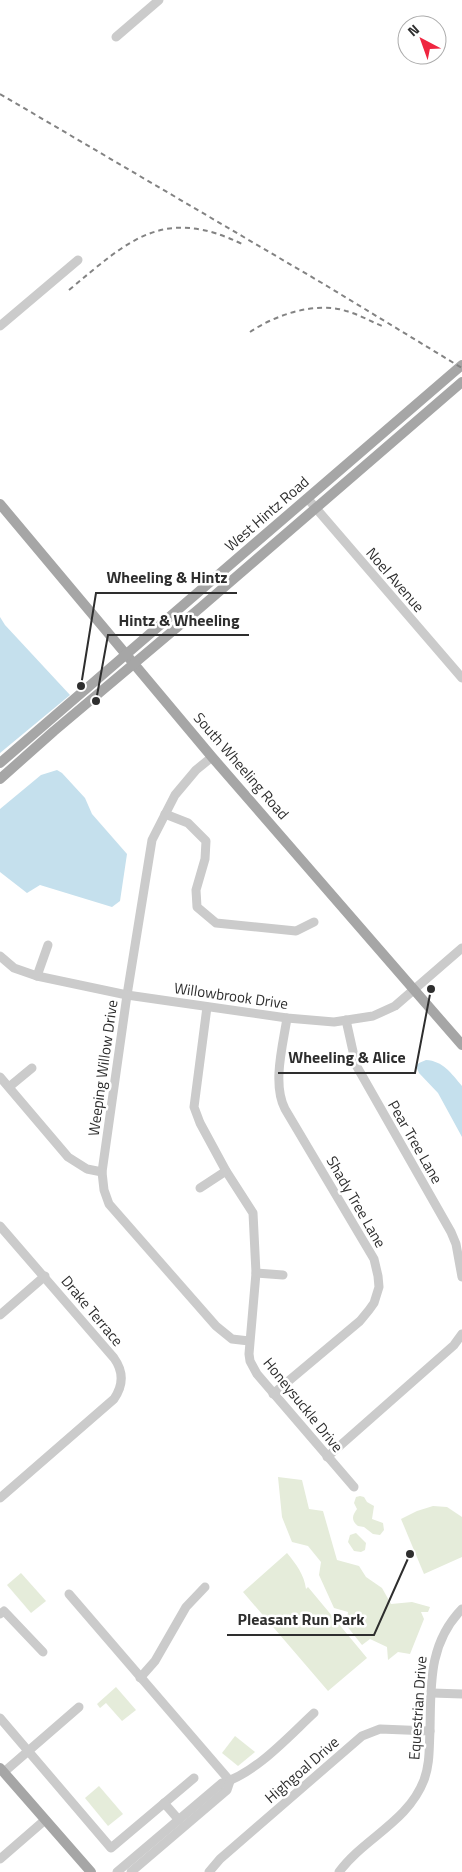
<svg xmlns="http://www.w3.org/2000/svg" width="462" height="1872" font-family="'Titillium Web',sans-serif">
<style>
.green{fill:#e5ecda}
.water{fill:#c5e0ed}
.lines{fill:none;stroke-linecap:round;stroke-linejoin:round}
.minor{stroke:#cbcbcb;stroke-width:9}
.major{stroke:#a6a6a6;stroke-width:10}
.rail{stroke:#838383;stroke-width:2;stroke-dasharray:5 4;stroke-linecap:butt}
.labels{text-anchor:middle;stroke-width:5;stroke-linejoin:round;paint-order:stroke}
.street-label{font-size:15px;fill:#2e2e2e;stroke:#fff}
.leader{fill:none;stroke:#2e2e2e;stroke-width:2}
.callout-dot{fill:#2e2e2e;stroke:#fff;stroke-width:2}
.callout-label{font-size:16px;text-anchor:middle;font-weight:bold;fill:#2e2e2e;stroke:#fff;stroke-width:5;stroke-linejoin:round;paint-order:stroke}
</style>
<rect width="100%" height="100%" fill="#fff"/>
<!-- green -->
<g class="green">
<path d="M278,1477l24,3 7,29 14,2 14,49 22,6 7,11 16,11 9,16 21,-2 18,5 -2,5h-7l3,7 -14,35 -12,-2 -10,8 -1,-13 -17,-8 -8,6 -16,-20 2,-13 -14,-4 -15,-33 2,-13 -13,-16 -16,-4 -10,-25z"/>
<path d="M360,1496l4,1 3,5 7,4 -2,13 11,4 1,7 -4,5 -7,-1 -9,-7 -6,-1c-7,-6 -6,-10 -1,-17l-3,-6 2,-6z"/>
<path d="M433,1506l14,1 15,10v40l-38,17 -23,-55 16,-8z"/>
<path d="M356,1533l10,10 -1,7 -4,2 -7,-1 -6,-9 2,-7z"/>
<path d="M287,1553c9,11 17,21 19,36l2,-2 59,71 -39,33 -85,-99z"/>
<path d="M21,1573l25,28 -15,12 -24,-28z"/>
<path d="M116,1687l20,23 -14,11 -16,-18 -6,5 -3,-4z"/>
<path d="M235,1736l20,16 -17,14 -16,-13z"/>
<path d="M99,1786l24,28 -15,12 -23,-28z"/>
</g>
<!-- water -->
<g class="water">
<path d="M0,617l5,8 65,70 -70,58z"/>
<path d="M57,770l5,3 23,25 7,16 35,40 -7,47 -8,6 -72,-22 -13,8 -27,-21v-63l41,-34z"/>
<path d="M426,1060c17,1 25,13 36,26v51l-24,-44 -19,-20 -3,-7 3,-3z"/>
</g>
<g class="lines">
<!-- minor -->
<g class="minor">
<path d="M116,37l43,-37"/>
<path d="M0,326l78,-66"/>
<path d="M308,499l154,179"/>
<path d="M212,757l-16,13 -21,25 -23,45 -25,155 -25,177 2,18 5,14 107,122 16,13 17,2"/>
<path d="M165,814l23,9 18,18 -1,18 -9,31 1,17 19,16 80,8 18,-9"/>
<path d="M0,956l14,12 23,8 90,19 160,23 47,4 39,-6 22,-10 67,-58"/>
<path d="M37,976l11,-31"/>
<path d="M207,1007l-13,100 6,16 26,48 27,42 3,60 -7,81 1,7 7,13 97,113"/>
<path d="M346,1020l10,45 95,167 5,12 6,33"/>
<path d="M0,1077l68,80 19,12 15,3"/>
<path d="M9,1087l23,-19"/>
<path d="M200,1188l26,-17"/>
<path d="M0,1226l114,132c10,14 9,28 0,41l-114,99"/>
<path d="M256,1273l27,2"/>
<path d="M0,1315l45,-39"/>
<path d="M273,1394l87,-73 9,-11 5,-7 5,-16 -1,-11 -4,-17 -89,-150c-13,-25 -2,-64 2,-91"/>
<path d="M327,1457l127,-112 8,-11"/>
<path d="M69,1594l161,187"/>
<path d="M0,1614l4,-3 39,41"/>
<path d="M140,1678l15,-17 31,-54 19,-20"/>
<path d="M432,1693l30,1"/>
<path d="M0,1718l111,130 83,-70"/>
<path d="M4,1772l75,-65"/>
<path d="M164,1803l15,17"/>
<path d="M0,1859l45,-39"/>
<path d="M117,1872l105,-89c33,-9 67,-47 92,-70"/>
<path d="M131,1872l96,-82 3,-9"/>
<path d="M209,1872l11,-13 142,-123 18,-7 50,2"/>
<path d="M339,1872c25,-34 69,-50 85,-92 6,-16 5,-32 6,-49 1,-46 -2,-87 32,-122"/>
</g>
<!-- major -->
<g class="major">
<path d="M0,504l212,253 250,288"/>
<path d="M0,763l462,-398"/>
<path d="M0,779l54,-48 146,-123 262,-226"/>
<path d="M0,1768l91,104"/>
</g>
<!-- rail -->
<g class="rail">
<path d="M0,94l322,189 140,85"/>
<path d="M69,290c60,-50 95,-85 175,-45"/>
<path d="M250,332c25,-17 66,-31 96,-21 12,3 24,10 36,15"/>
</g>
</g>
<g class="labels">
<!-- street labels -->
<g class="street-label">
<text transform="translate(267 514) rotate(-41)" y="5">West Hintz Road</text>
<text transform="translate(395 580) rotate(49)" y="5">Noel Avenue</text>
<text transform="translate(241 766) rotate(49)" y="5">South Wheeling Road</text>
<text transform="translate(231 996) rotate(8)" y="5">Willowbrook Drive</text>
<text transform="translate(103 1068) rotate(-82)" y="5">Weeping Willow Drive</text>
<text transform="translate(415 1142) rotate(60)" y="5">Pear Tree Lane</text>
<text transform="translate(356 1202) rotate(60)" y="5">Shady Tree Lane</text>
<text transform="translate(92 1311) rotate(50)" y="5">Drake Terrace</text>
<text transform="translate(303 1405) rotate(51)" y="5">Honeysuckle Drive</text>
<text transform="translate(418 1708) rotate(-86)" y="5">Equestrian Drive</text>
<text transform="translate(302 1770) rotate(-41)" y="5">Highgoal Drive</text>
</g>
</g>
<!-- callouts -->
<path class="leader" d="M81 686L96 593H237M96 701L108 635H249M431 989L415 1073H278M410 1554L374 1635H227"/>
<g class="callout-dot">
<circle cx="81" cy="686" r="5"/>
<circle cx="96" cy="701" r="5"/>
<circle cx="431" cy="989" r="5"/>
<circle cx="410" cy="1554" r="5"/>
</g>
<g class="callout-label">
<text x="167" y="583">Wheeling &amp; Hintz</text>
<text x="179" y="626">Hintz &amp; Wheeling</text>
<text x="347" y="1063">Wheeling &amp; Alice</text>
<text x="301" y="1625">Pleasant Run Park</text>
</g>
<!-- north arrow -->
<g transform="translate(422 40) rotate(319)"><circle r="24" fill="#ffffff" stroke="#ababab"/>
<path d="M0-4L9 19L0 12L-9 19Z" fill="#ef2540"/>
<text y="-8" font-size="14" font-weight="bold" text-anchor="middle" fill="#2e2e2e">N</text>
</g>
</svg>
